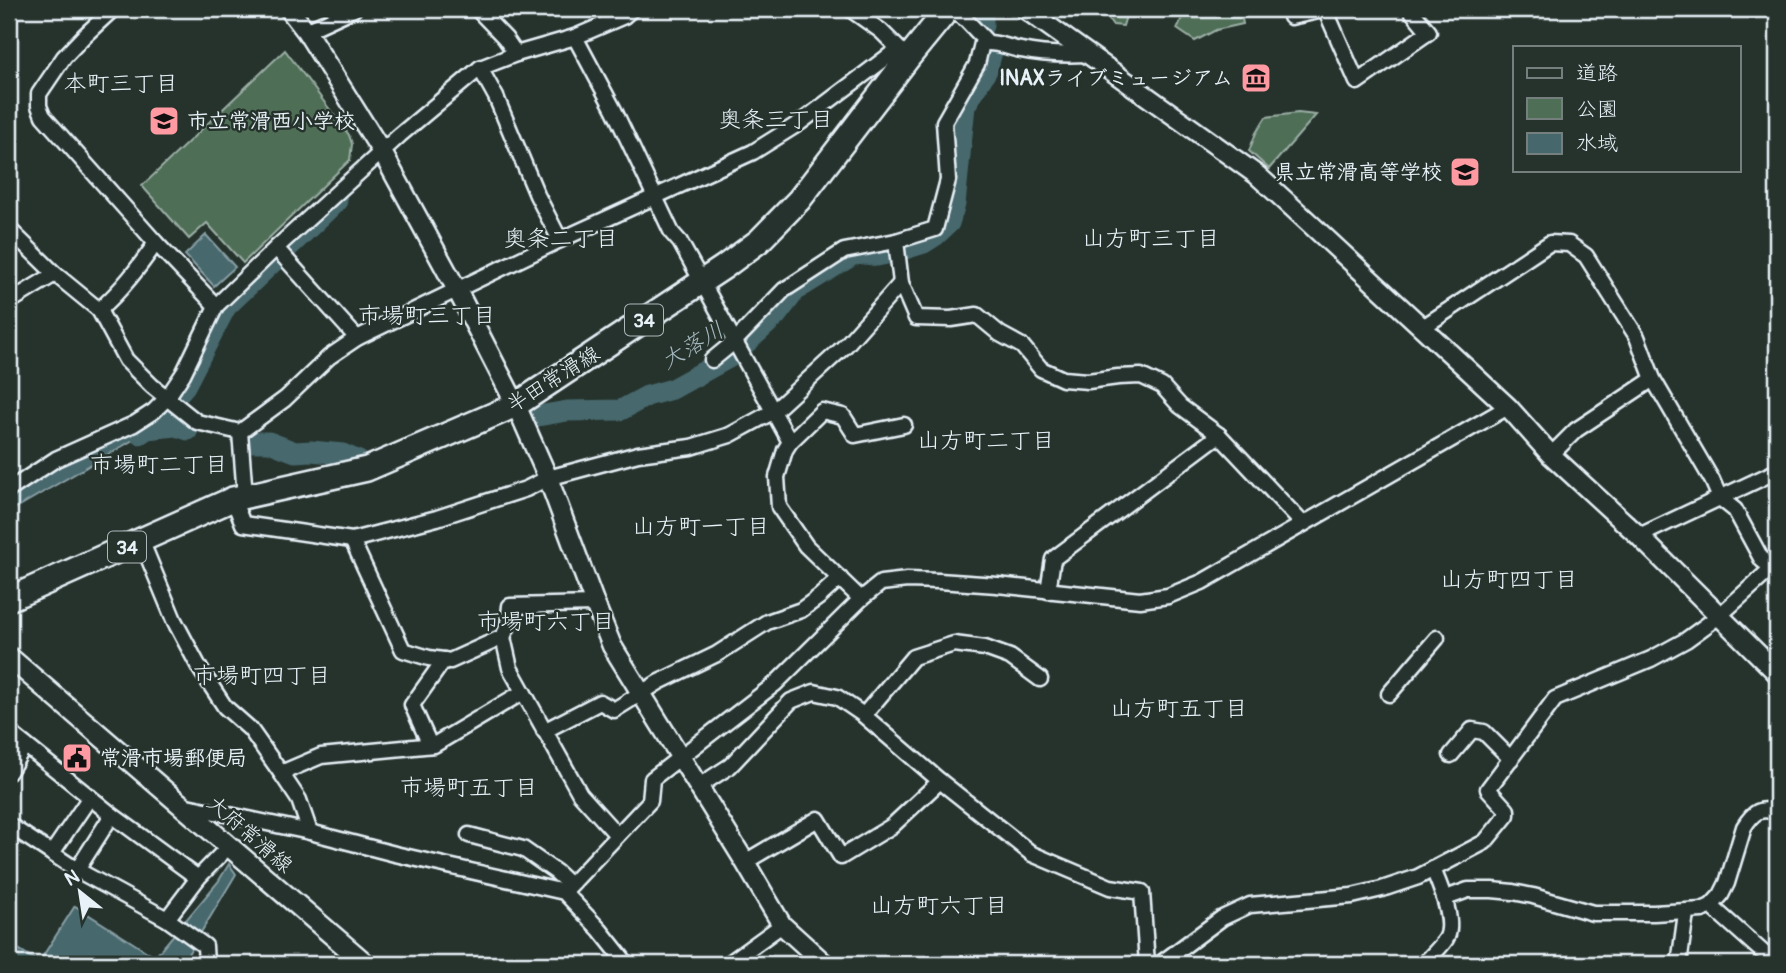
<svg xmlns="http://www.w3.org/2000/svg" width="1786" height="973" font-family="Pangolin,'Klee One',sans-serif">
<style>
.green{fill:#4f6e56;stroke:#9cb0a7;stroke-width:2}
.water{fill:#46676c;stroke:#879ea4;stroke-width:2}
.lines{fill:none;stroke-linecap:round;stroke-linejoin:round}
.river{stroke:#46676c;stroke-width:21}
.minor-casing{stroke:#e8f1f8;stroke-width:19}
.tertiary-casing{stroke:#e8f1f8;stroke-width:23}
.secondary-casing{stroke:#e8f1f8;stroke-width:24}
.primary-casing{stroke:#e8f1f8;stroke-width:28}
.minor{stroke:#26332d;stroke-width:14}
.tertiary{stroke:#26332d;stroke-width:18}
.secondary{stroke:#26332d;stroke-width:19}
.primary{stroke:#26332d;stroke-width:23}
.labels{text-anchor:middle;stroke-width:5;stroke-linejoin:round;paint-order:stroke}
.shield{fill:#26332d;stroke:#aeb8bb;stroke-width:2}
.shield-label{font-size:19px;font-weight:bold;fill:#e8f1f8}
.poi-label{font-size:21px;font-weight:bold;fill:#e8f1f8;stroke:#26332d;text-anchor:end}
.street-label{font-size:21px;fill:#e8f1f8;stroke:#26332d}
.neighbourhood-label{font-size:23px;fill:#e8f1f8;stroke:#26332d}
.water-label{font-size:23px;font-style:italic;fill:#a7bac0;stroke:#26332d}
</style>
<rect width="100%" height="100%" fill="#26332d"/>
<filter id="ink" filterUnits="userSpaceOnUse"><feTurbulence type="fractalNoise" baseFrequency=".0143" numOctaves="2"/><feDisplacementMap in="SourceGraphic" scale="14" xChannelSelector="R" yChannelSelector="G"/><feConvolveMatrix kernelMatrix="1 2 1 2 8 2 1 2 1" color-interpolation-filters="sRGB"/></filter>
<g filter="url(#ink)">
<!-- green -->
<g class="green">
<path d="M1077,9h51l-5,17 -10,-1 -7,-9 -11,-2 -9,4 -10,-8z"/>
<path d="M1186,9h54l3,15 -27,6 -21,11 -18,-12z"/>
<path d="M285,50l64,85 3,9 -2,16 -107,103 -36,-40 -18,16 -47,-53z"/>
<path d="M1298,113l18,2 -47,54 -20,-18 7,-18 10,-16z"/>
</g>
<!-- water -->
<g class="water">
<path d="M206,235l29,32 -21,19 -29,-31z"/>
<path d="M165,409l-7,14 7,4 -18,5 -138,80v-18l49,-32z"/>
<path d="M229,864l7,10 -54,90h-173v-21l30,19 36,-56 80,51 63,-75z"/>
</g>
<g class="lines">
<!-- river -->
<g class="river">
<path d="M983,26v-17"/>
<path d="M905,249l19,-6 11,-7 14,-13 6,-19 10,-98 22,-36 5,-18 -5,-5"/>
<path d="M161,414l24,-28 41,-79 111,-106"/>
<path d="M538,416l29,-5 54,-1 26,-14 25,-7 60,-33 44,-40 20,-26 57,-35 13,-1 11,2 10,-2"/>
<path d="M140,434l7,-5 29,-3 12,4"/>
<path d="M248,442h21l26,10 16,-1 32,3 16,7"/>
</g>
<!-- minor casing -->
<g class="minor-casing">
<g id="minor">
<path d="M113,9l-29,27 -20,21 -25,37v12l4,10 113,127 60,63"/>
<path d="M477,9l28,29 11,16"/>
<path d="M850,9l31,22 27,27"/>
<path d="M950,9l15,10 23,24c12,0 21,5 33,7 22,5 45,5 68,4"/>
<path d="M1325,9l32,73 72,-50 -19,-23"/>
<path d="M1291,17l37,-8"/>
<path d="M306,31l48,-22"/>
<path d="M575,37l39,73 58,123 8,9 110,200"/>
<path d="M480,68l16,29 41,98 23,45"/>
<path d="M9,229l46,45 44,36 27,50 26,26 45,36 43,10 45,-33 44,-42 28,-19 203,-98 193,-88 48,-30 89,-67 18,3"/>
<path d="M896,241l5,42 15,35 35,1 26,-4 23,19 22,12 19,23 22,10 25,2 30,-4 23,-1 21,10 18,20 39,29 84,89"/>
<path d="M276,248l81,90"/>
<path d="M9,302l46,-28"/>
<path d="M99,310c23,-20 40,-43 57,-67"/>
<path d="M1423,327l127,-84 19,1 17,12 51,81 16,42 59,101 8,18 15,12 27,50 10,8"/>
<path d="M712,360l22,-18 50,-52 60,-39 52,-10 39,-12 13,-49 -4,-58 33,-58 6,-25"/>
<path d="M240,432l5,64"/>
<path d="M1551,455l25,-25 77,-51"/>
<path d="M9,490l47,-31 78,-35 20,-13 13,-13 16,-24 33,-68 60,-58 124,-113 80,-67 36,-14 59,-17 49,-21 8,-7"/>
<path d="M233,499l10,25 109,16 85,-22 89,-29 22,-11 90,-24 53,-7 39,-12 44,-24 72,-66 55,-62"/>
<path d="M1639,536l138,-65"/>
<path d="M141,540l33,80 26,49 25,38 25,22 31,44 18,27 11,32"/>
<path d="M352,540l51,110 26,8 21,3 53,-24 5,-11 2,-20 85,-2"/>
<path d="M1048,591l5,-32 166,-124"/>
<path d="M861,599l-55,-53 -27,-39 -2,-30 8,-27 5,-8 32,-31 21,5 12,19 49,-10"/>
<path d="M503,637l7,31 70,126 37,41"/>
<path d="M1389,694l48,-56"/>
<path d="M864,715l49,-58 41,-13 31,4 25,9 30,22"/>
<path d="M544,731l56,-29 14,8 45,-28 58,-28 50,-32 34,-12 18,-13 21,-19"/>
<path d="M9,732l103,83 86,63"/>
<path d="M430,745l-18,-40 32,-45"/>
<path d="M1451,755l21,-25 12,2 27,27"/>
<path d="M9,772l16,-27"/>
<path d="M281,773l40,-17 113,-11 89,-53"/>
<path d="M699,786l31,-20 61,-65 23,-9 23,5 25,17 78,67 92,73 78,33 32,5 5,72"/>
<path d="M182,805l128,27 85,22 169,38 36,38 27,34"/>
<path d="M9,825l68,45 90,49 38,27 1,18"/>
<path d="M469,835l54,14 33,23 14,13"/>
<path d="M52,853l38,-56"/>
<path d="M745,862l73,-43 23,38 51,-31 48,-45"/>
<path d="M77,870l35,-55"/>
<path d="M564,892l86,-91 2,-22 123,-95 86,-85 20,-16 26,-3 32,1 58,4 143,15 28,-4 34,-14 306,-175"/>
<path d="M1446,898l22,-8h24l21,2 20,4 60,17h61l48,-3 9,-4 10,-11 6,-12 17,-56c9,-15 17,-21 33,-14"/>
<path d="M1711,906l65,58"/>
<path d="M167,919l31,-41 31,-32"/>
<path d="M728,964l54,-39"/>
<path d="M1160,964l62,-46 28,-13 102,-9 30,-7 36,-12 67,-35 22,-27v-5l-19,-21 67,-90 96,-40 35,-19 33,-24 53,-48 5,-1"/>
<path d="M1424,964c7,-8 16,-16 22,-25 10,-17 -6,-53 -13,-70"/>
<path d="M1679,964l7,-51"/>
</g>
</g>
<!-- tertiary casing -->
<g class="tertiary-casing">
<g id="tertiary">
<path d="M289,9l17,22 76,121 75,138 59,115 32,73 47,126 17,42 133,216 37,63 43,39"/>
<path d="M1025,9l232,166 34,31 217,201 43,48 88,81 138,137"/>
</g>
</g>
<!-- secondary casing -->
<g class="secondary-casing">
<path id="secondary" d="M9,657l357,307"/>
</g>
<!-- primary casing -->
<g class="primary-casing">
<path id="primary" d="M9,599l224,-100 134,-30 149,-64 208,-138 35,-26 40,-41 109,-142 40,-49"/>
</g>
<!-- minor -->
<use href="#minor" class="minor"/>
<!-- tertiary -->
<use href="#tertiary" class="tertiary"/>
<!-- secondary -->
<use href="#secondary" class="secondary"/>
<!-- primary -->
<use href="#primary" class="primary"/>
</g>
</g>
<!-- icons -->
<defs>
<g id="museum-square" transform="scale(1.575)"><rect x="-9" y="-9" width="18" height="18" rx="4" fill="#ff9aa2" stroke="#26332d"/><path d="M0-6L6-3V-2H-6V-3ZM-5-1h2V3h-2ZM-1-1h2V3h-2ZM3-1h2V3H3ZM-6 4H6V6H-6Z" fill="#111"/></g>
<g id="school-square" transform="scale(1.575)"><rect x="-9" y="-9" width="18" height="18" rx="4" fill="#ff9aa2" stroke="#26332d"/><path d="M0-5L7-2L0 1L-7-2ZM-4 1L0 2.5L4 1V4Q0 6-4 4Z" fill="#111"/></g>
<g id="civic-square" transform="scale(1.575)"><rect x="-9" y="-9" width="18" height="18" rx="4" fill="#ff9aa2" stroke="#26332d"/><path d="M-.6-6.5H3V-4.5H.6V-3L4-1V1h2V6H-6V1h2V-1L-.6-3ZM-1.2 2.5V6h2.4V2.5Z" fill="#111"/></g>
</defs>
<g fill-rule="evenodd">
<use href="#museum-square" x="1256" y="78"/>
<use href="#school-square" x="164" y="121"/>
<use href="#school-square" x="1465" y="172"/>
<use href="#civic-square" x="77" y="758"/>
</g>
<g class="labels">
<!-- shield labels -->
<g class="shield">
<rect x="625" y="304.5" width="38" height="31" rx="5"/>
<rect x="108" y="531.5" width="38" height="31" rx="5"/>
</g>
<g class="shield-label">
<text x="644" y="327">34</text>
<text x="127" y="554">34</text>
</g>
<!-- poi labels -->
<g class="poi-label">
<text x="1233" y="85">INAXライブミュージアム</text>
<text x="187" y="128" text-anchor="start">市立常滑西小学校</text>
<text x="1442" y="179">県立常滑高等学校</text>
<text x="100" y="765" text-anchor="start">常滑市場郵便局</text>
</g>
<!-- street labels -->
<g class="street-label">
<text transform="translate(553 379) rotate(-32)" y="7">半田常滑線</text>
<text transform="translate(250 834) rotate(41)" y="7">大府常滑線</text>
</g>
<!-- neighbourhood labels -->
<g class="neighbourhood-label">
<text x="121" y="91">本町三丁目</text>
<text x="776" y="127">奥条三丁目</text>
<text x="561" y="246">奥条二丁目</text>
<text x="1151" y="246">山方町三丁目</text>
<text x="427" y="323">市場町三丁目</text>
<text x="986" y="448">山方町二丁目</text>
<text x="159" y="472">市場町二丁目</text>
<text x="701" y="534">山方町一丁目</text>
<text x="1509" y="587">山方町四丁目</text>
<text x="546" y="629">市場町六丁目</text>
<text x="262" y="683">市場町四丁目</text>
<text x="1179" y="716">山方町五丁目</text>
<text x="469" y="795">市場町五丁目</text>
<text x="939" y="913">山方町六丁目</text>
</g>
<!-- water labels -->
<g class="water-label">
<text transform="translate(692 345) rotate(-31)" y="8">大落川</text>
</g>
</g>
<!-- margin -->
<rect width="1786" height="973" fill="none" stroke="#26332d" stroke-width="35"/>
<rect x="18" y="18" width="1751" height="938" fill="none" stroke="#e8f1f8" stroke-width="2.5" filter="url(#ink)"/>
<!-- legend -->
<rect x="1513" y="46" width="228" height="126" fill="#26332d" stroke="#747f7e" stroke-width="2"/>
<rect x="1527" y="68" width="35" height="10" fill="#26332d" stroke="#747f7e" stroke-width="2"/>
<text x="1576" y="80" font-size="21" fill="#e8f1f8">道路</text>
<rect x="1527" y="98" width="35" height="21" fill="#4f6e56" stroke="#747f7e" stroke-width="2"/>
<text x="1576" y="116" font-size="21" fill="#e8f1f8">公園</text>
<rect x="1527" y="133" width="35" height="21" fill="#46676c" stroke="#747f7e" stroke-width="2"/>
<text x="1576" y="150" font-size="21" fill="#e8f1f8">水域</text>
<!-- north arrow -->
<g transform="translate(80 892) rotate(330)" stroke="#26332d" stroke-width="5" paint-order="stroke">
<path d="M0-5L12 26L0 18L-12 26Z" fill="#e8f1f8"/>
<text y="-10" font-size="19" font-weight="bold" text-anchor="middle" fill="#e8f1f8">N</text>
</g>
</svg>
